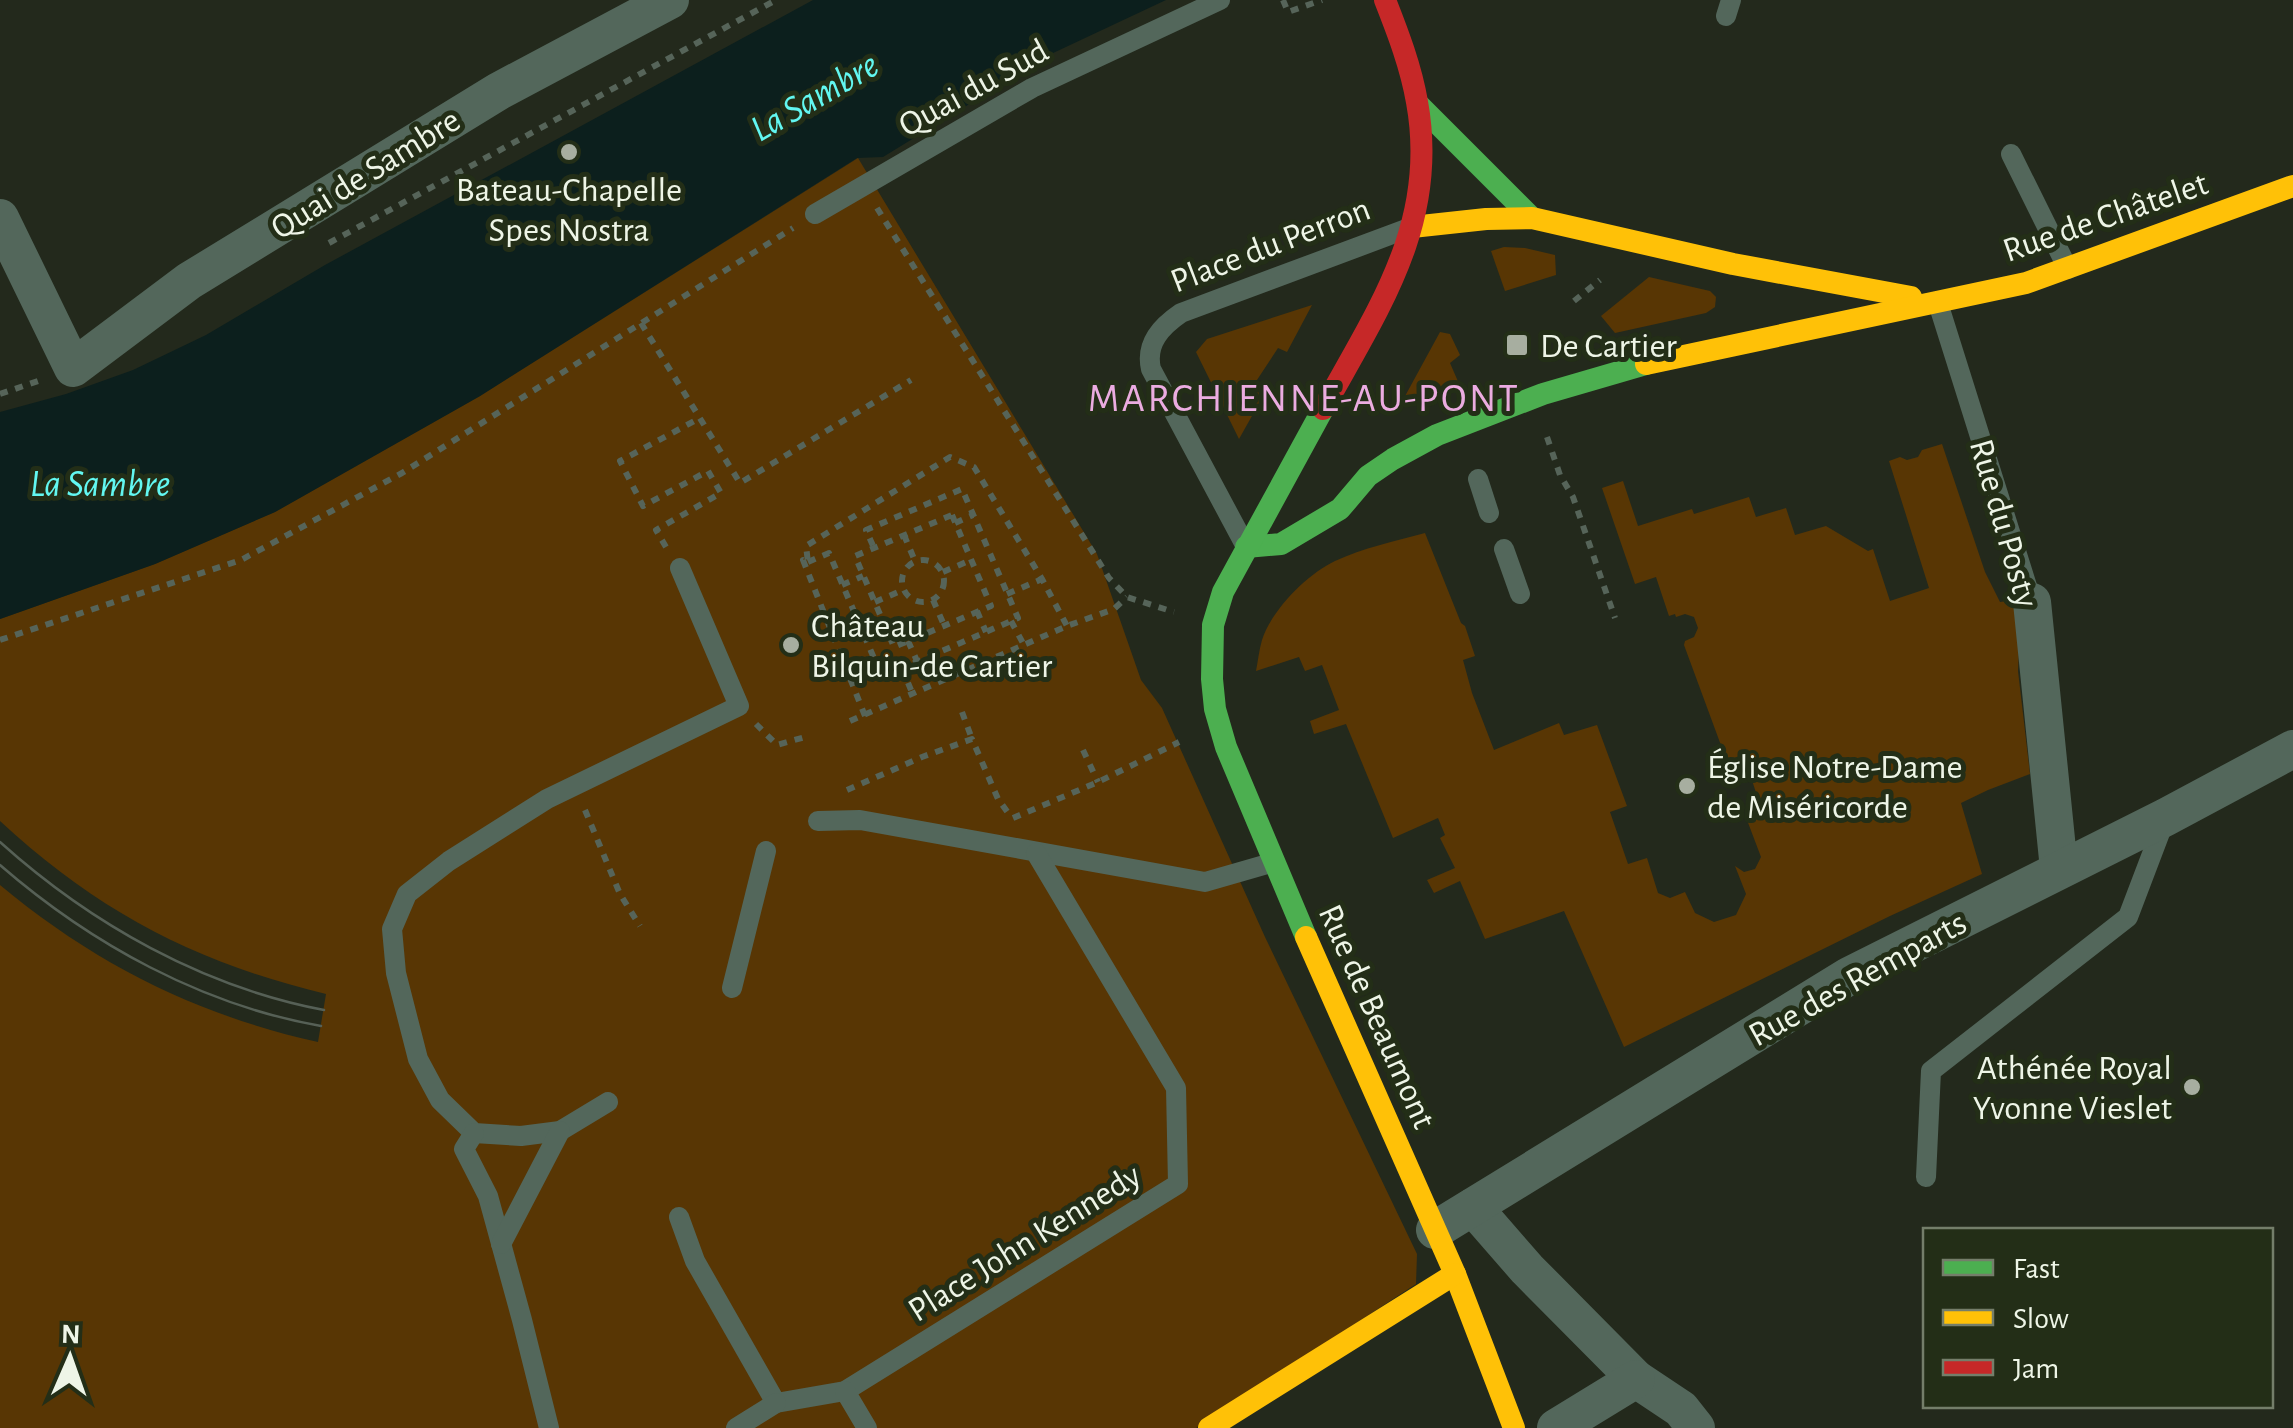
<svg xmlns="http://www.w3.org/2000/svg" width="2293" height="1428" font-family="'Alegreya Sans',sans-serif">
<style>
.green{fill:#583604}
.water{fill:#0c1f1d}
.lines{fill:none;stroke-linecap:round;stroke-linejoin:round}
.path{stroke:#566459;stroke-width:6;stroke-dasharray:8 8;stroke-linecap:butt}
.lane{stroke:#53675b;stroke-width:20}
.street{stroke:#53675b;stroke-width:38}
.fast{stroke:#4caf50;stroke-width:22}
.slow{stroke:#ffc107;stroke-width:22}
.jam{stroke:#c62828;stroke-width:22}
.tram{stroke:#566056;stroke-width:2.5}
.poi-dot{fill:#a7aea0;stroke:#232e17;stroke-width:4}
.labels{text-anchor:middle;stroke-width:10;stroke-linejoin:round;paint-order:stroke}
.street-label{font-size:35px;fill:#eef5e7;stroke:#232e17}
.poi-label{font-size:35px;fill:#eef5e7;stroke:#232e17;text-anchor:start}
.water-label{font-size:38px;font-style:italic;fill:#62f7f1;stroke:#232e17}
.quarter-label{font-size:40px;letter-spacing:2.5px;fill:#ebace0;stroke:#232e17}
</style>
<rect width="100%" height="100%" fill="#23291c"/>
<!-- green -->
<g class="green">
<path d="M858,158l239,396 44,126 21,28 103,229 152,317 -1,30 -220,144h-1196v-543c95,79 197,130 318,157l8,-48c-129,-31 -228,-82 -326,-173v-202l155,-55 120,-52 205,-116z"/>
<path d="M1504,247l21,1 30,7 1,20 -51,16 -14,-40z"/>
<path d="M1649,277l61,14 6,6 -1,10 -9,6 -91,20 -14,-17z"/>
<path d="M1312,305l-25,47 -9,-4 -23,35 11,8 -27,48 -43,-87 11,-13z"/>
<path d="M1440,332l10,2 10,21 -10,8 10,23 -45,18 -11,-6z"/>
<path d="M1942,444l43,128 15,30 21,-3 -3,72 12,103 -42,16 -27,13 21,71 -92,42 -266,131 -60,-136 -79,28 -25,-58 -26,12 -7,-13 28,-12 -15,-30 5,-3 -7,-17 -45,20 -47,-114 -32,10 -4,-13 29,-11 -17,-45 -17,6 -6,-14 -43,14c2,-10 3,-21 6,-31 9,-29 45,-66 73,-79 28,-13 60,-20 90,-28l36,90 4,3 10,30 -12,4 9,33 22,57 65,-27 5,12 33,-10 30,81 -17,6 18,52 19,-6 11,35 12,5 15,-6 10,21 19,9 22,-7 10,-21 -11,-28 9,6 11,-3 6,-12 -14,-37 16,-6 -17,-52 -17,5 -45,-122 1,-4 9,-4 4,-9 -4,-11 -9,-3 -9,3 -1,-3 -6,2 -13,-39 -21,7 -33,-96 21,-7 15,45 54,-17 2,5 55,-17 7,20 30,-9 9,27 31,-9 42,25 5,-2 17,52 39,-13 -40,-127 11,-4 7,3 11,-3 4,-7z"/>
</g>
<!-- water -->
<path class="water" d="M813,0h353l-115,54 -168,103 -26,1 -377,238 -205,116 -120,52 -155,55v-207l66,-18 67,-24 73,-35 119,-70z"/>
<g class="lines">
<!-- path -->
<g class="path">
<path d="M1283,0l5,12 34,-12"/>
<path d="M877,208l232,370 18,19 47,15"/>
<path d="M329,243l447,-243"/>
<path d="M1574,301l26,-21"/>
<path d="M641,323l99,160 171,-103"/>
<path d="M0,394l38,-13"/>
<path d="M1547,437l13,38 13,22 42,121"/>
<path d="M952,515l39,91 -97,41 -39,-91z"/>
<path d="M955,523l18,-8"/>
<path d="M904,535l11,26"/>
<path d="M666,547l-10,-17 65,-37 -13,-22 -65,35 -23,-45 80,-43"/>
<circle cx="923" cy="581" r="21"/>
<path d="M808,562l21,-9 53,124 136,-59 -56,-129 -96,41 8,18"/>
<path d="M943,572l28,-12"/>
<path d="M842,585l21,-9"/>
<path d="M1007,594l35,-15"/>
<path d="M933,600l11,25"/>
<path d="M875,602l28,-12"/>
<path d="M977,611l9,21"/>
<path d="M1011,621l13,24"/>
<path d="M0,640l241,-80 161,-87 391,-245"/>
<path d="M908,641l9,20"/>
<path d="M902,668l11,27"/>
<path d="M847,669l27,-12"/>
<path d="M962,712l10,27"/>
<path d="M865,716l-62,-156 5,2 -2,-16 144,-89 24,10 68,112 25,47"/>
<path d="M850,721l217,-95 47,-17 13,-12"/>
<path d="M756,724l21,21 28,-8"/>
<path d="M1083,750l15,32"/>
<path d="M847,790l75,-33 50,-18 26,60 13,18"/>
<path d="M585,810l35,84 20,32"/>
<path d="M1013,818l85,-36 81,-40"/>
</g>
<!-- lane -->
<g class="lane">
<path d="M1726,16l5,-16"/>
<path d="M2011,154l57,115"/>
<path d="M815,214l217,-126 188,-88"/>
<path d="M1938,303l94,299"/>
<path d="M1478,479l11,34"/>
<path d="M1244,543l-93,-174c-6,-26 11,-43 30,-56l225,-84"/>
<path d="M1504,549l16,45"/>
<path d="M818,821l42,-1 345,62 66,-19"/>
<path d="M732,988l34,-137"/>
<path d="M608,1102l-48,29 -39,5 -47,-3 -34,-33 -22,-41 -22,-86 -4,-44 15,-35 42,-33 98,-62 192,-93 -59,-138"/>
<path d="M474,1133l-10,16 24,47 34,124 27,108"/>
<path d="M1926,1177l5,-106 197,-154 38,-100"/>
<path d="M679,1217l16,44 81,142 69,-12 333,-207 -2,-96 -140,-235"/>
<path d="M501,1244l59,-113"/>
<path d="M845,1391l22,37"/>
<path d="M736,1428l40,-25"/>
</g>
<!-- street -->
<g class="street">
<path d="M0,218l73,150 116,-87 310,-190 171,-91"/>
<path d="M2032,602l27,267"/>
<path d="M1473,1207l54,62 109,110 45,30 15,19"/>
<path d="M1435,1230l414,-254 317,-159 127,-68"/>
<path d="M1556,1428l80,-49"/>
</g>
<!-- fast -->
<g class="fast">
<path d="M1418,104l114,114"/>
<path d="M1246,547l35,-3 59,-35 28,-33 25,-17 44,-24 106,-41 103,-30"/>
<path d="M1306,937l-80,-190 -11,-38 -3,-30 1,-54 10,-33 100,-183"/>
</g>
<!-- slow -->
<g class="slow">
<path d="M1412,227l74,-8 46,-1 201,46 178,33"/>
<path d="M1646,364l380,-81 267,-97"/>
<path d="M1306,937l149,337 59,154"/>
<path d="M1209,1428l246,-154"/>
</g>
<!-- jam -->
<path class="jam" d="M1323,409c55,-100 116,-186 94,-307 -6,-35 -19,-69 -32,-102"/>
<!-- tram -->
<g class="tram">
<path d="M0,842c91,82 203,145 324,168"/>
<path d="M0,865c91,79 202,140 321,161"/>
</g>
</g>
<!-- markers -->
<g class="poi-dot">
<circle cx="569" cy="152" r="10"/>
<rect x="1505" y="333" width="24" height="24" rx="5"/>
<circle cx="791" cy="645" r="10"/>
<circle cx="1687" cy="786" r="10"/>
<circle cx="2192" cy="1087" r="10"/>
</g>
<g class="labels">
<!-- street labels -->
<g class="street-label">
<text transform="translate(973 87) rotate(-29)" y="12">Quai du Sud</text>
<text transform="translate(365 173) rotate(-32)" y="12">Quai de Sambre</text>
<text transform="translate(2105 216) rotate(-19)" y="12">Rue de Châtelet</text>
<text transform="translate(1270 244) rotate(-21)" y="12">Place du Perron</text>
<text transform="translate(2005 523) rotate(74)" y="12">Rue du Posty</text>
<text transform="translate(1857 978) rotate(-29)" y="12">Rue des Remparts</text>
<text transform="translate(1378 1016) rotate(66)" y="12">Rue de Beaumont</text>
<text transform="translate(1024 1242) rotate(-32)" y="12">Place John Kennedy</text>
</g>
<!-- poi labels -->
<g class="poi-label">
<text x="569" y="201" text-anchor="middle">Bateau-Chapelle<tspan x="569" dy="40">Spes Nostra</tspan></text>
<text x="1540" y="357">De Cartier</text>
<text x="811" y="637">Château<tspan x="811" dy="40">Bilquin-de Cartier</tspan></text>
<text x="1707" y="778">Église Notre-Dame<tspan x="1707" dy="40">de Miséricorde</tspan></text>
<text x="2172" y="1079" text-anchor="end">Athénée Royal<tspan x="2172" dy="40">Yvonne Vieslet</tspan></text>
</g>
<!-- water labels -->
<g class="water-label">
<text transform="translate(814 96) rotate(-30)" y="13">La Sambre</text>
<text x="100" y="496">La Sambre</text>
</g>
<!-- quarter labels -->
<g class="quarter-label">
<text x="1304" y="411">MARCHIENNE-AU-PONT</text>
</g>
</g>
<!-- legend -->
<rect x="1923" y="1228" width="350" height="180" fill="#232e17" stroke="#747e6a" stroke-width="2.5"/>
<rect x="1943" y="1260" width="50" height="15" fill="#4caf50" stroke="#747e6a" stroke-width="2.5"/>
<text x="2013" y="1278" font-size="30" fill="#eef5e7">Fast</text>
<rect x="1943" y="1310" width="50" height="15" fill="#ffc107" stroke="#747e6a" stroke-width="2.5"/>
<text x="2013" y="1328" font-size="30" fill="#eef5e7">Slow</text>
<rect x="1943" y="1360" width="50" height="15" fill="#c62828" stroke="#747e6a" stroke-width="2.5"/>
<text x="2013" y="1378" font-size="30" fill="#eef5e7">Jam</text>
<!-- north arrow -->
<g transform="translate(70 1358) rotate(2)" stroke="#232e17" stroke-width="8" paint-order="stroke">
<path d="M0-8L18 38L0 25L-18 38Z" fill="#eef5e7"/>
<text y="-15" font-size="28" font-weight="bold" text-anchor="middle" fill="#eef5e7">N</text>
</g>
</svg>
